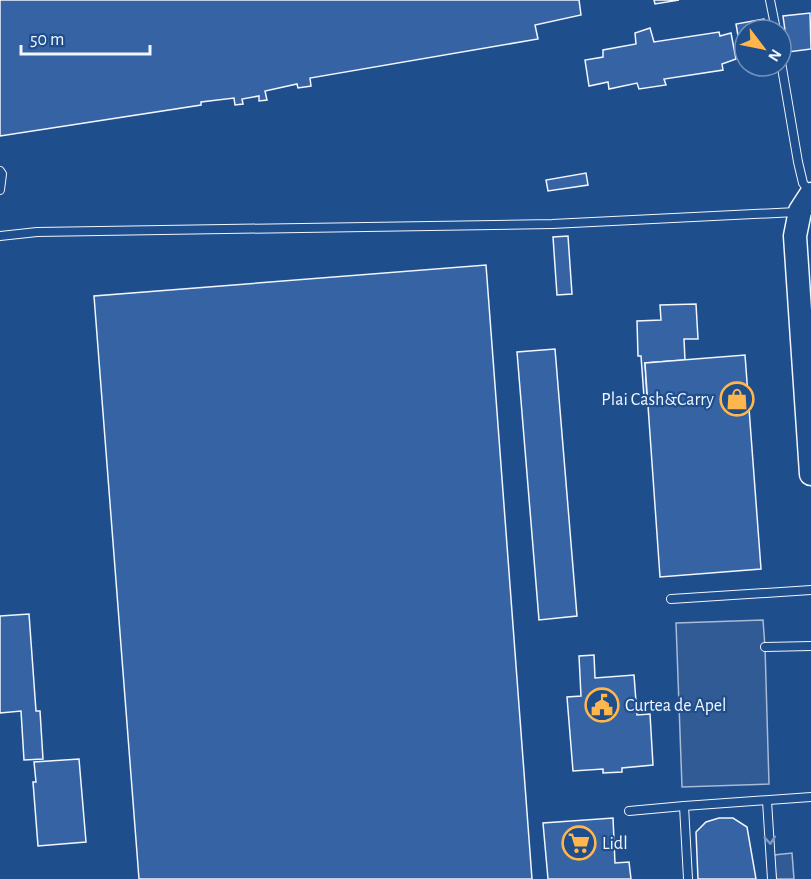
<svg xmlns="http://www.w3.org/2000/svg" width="811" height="879" font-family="'Alegreya Sans',sans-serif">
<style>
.built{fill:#305b95;stroke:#a8bbd7;stroke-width:1.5}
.building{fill:#3563a3;stroke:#f2f6ff;stroke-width:1.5}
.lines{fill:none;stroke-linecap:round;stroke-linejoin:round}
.service-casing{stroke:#f2f6ff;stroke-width:10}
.secondary-casing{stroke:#f2f6ff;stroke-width:25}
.service{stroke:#1f4e8c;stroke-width:8}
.secondary{stroke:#1f4e8c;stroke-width:22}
.oneway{stroke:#7e9ac0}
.labels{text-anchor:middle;stroke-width:4.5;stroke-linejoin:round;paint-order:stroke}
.poi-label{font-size:18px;fill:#f2f6ff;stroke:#1f4e8c;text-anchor:start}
</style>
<rect width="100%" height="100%" fill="#1f4e8c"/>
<!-- built -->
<g class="built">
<path d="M763,620l2,27 4,137 -87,3 -6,-164z"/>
<path d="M792,853l2,26h-18l-2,-24z"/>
</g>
<!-- building -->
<g class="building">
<path d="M0,0h579l2,15 -46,10 3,14 -228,39 1,8 -13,2 -1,-4 -32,7 2,9 -8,1v-5l-17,3 1,5 -8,1 -1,-7 -33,4v3l-201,31z"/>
<path d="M654,0h25l-24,4z"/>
<path d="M810,13l1,36 -23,3 -5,-36z"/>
<path d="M764,19l2,11h-21v28l-3,1 -6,-35z"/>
<path d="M650,28l4,14 65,-10 1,4 11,-3 5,26 -14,5 1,6 -59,9 2,6 -27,4 -2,-6 -28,6 -1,-7 -19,4 -4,-26 18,-3v-7l33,-6 -1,-11z"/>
<path d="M586,173l2,12 -40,6 -2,-11z"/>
<path d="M568,236l4,58 -15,1 -4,-58z"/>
<path d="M486,265l46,614h-393l-45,-583z"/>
<path d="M696,304l2,35h-14l1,21 -40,3 2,34h-3l-3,-41h-3l-1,-35 24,-1 -1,-15z"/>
<path d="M555,349l22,267 -38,4 -22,-268z"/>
<path d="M745,355l16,214 -101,8 -15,-214z"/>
<path d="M29,614l7,97h4l3,48 -19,1 -3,-49 -21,2v-97z"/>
<path d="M594,655l1,23 39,-3 3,40 13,-1 3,51 -31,3v4l-19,1v-4l-30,2 -6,-74 14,-1 -2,-40z"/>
<path d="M79,759l7,83 -48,4 -5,-64h3l-2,-20z"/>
<path d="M613,818l2,45 14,-1 2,17h-83l-5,-56z"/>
<path d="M719,818h14l14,9 9,52h-58l-2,-47 10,-10z"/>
</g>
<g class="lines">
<!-- service casing -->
<g class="service-casing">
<g id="service">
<path d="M770,0l6,30"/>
<path d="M781,62l17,100 5,21 7,10"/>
<path d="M0,171l2,3 -2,16"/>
<path d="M0,236l37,-4 515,-8 244,-12"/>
<path d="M671,599l140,-9"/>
<path d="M765,647l46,-1"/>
<path d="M767,801l5,78"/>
<path d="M629,811l55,-5"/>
<path d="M688,879l-4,-73 127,-9"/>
</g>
</g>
<!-- secondary casing -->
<g class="secondary-casing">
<path id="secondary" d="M811,194l-11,17 -5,25 16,238"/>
</g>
<!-- service -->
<use href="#service" class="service"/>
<!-- secondary -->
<use href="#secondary" class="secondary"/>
</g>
<!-- one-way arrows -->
<defs><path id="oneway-chevron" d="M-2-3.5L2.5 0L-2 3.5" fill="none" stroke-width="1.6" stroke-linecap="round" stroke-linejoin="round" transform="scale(1.5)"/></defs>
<use class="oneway" href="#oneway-chevron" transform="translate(770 840) rotate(86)"/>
<!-- icons -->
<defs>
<g id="shop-ring" transform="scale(1.725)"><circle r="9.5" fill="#1f4e8c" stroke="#ffb74d" stroke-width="1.5"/><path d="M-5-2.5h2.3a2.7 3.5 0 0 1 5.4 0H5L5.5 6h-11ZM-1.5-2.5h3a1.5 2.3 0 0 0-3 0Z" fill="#ffb74d"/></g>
<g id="civic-ring" transform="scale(1.725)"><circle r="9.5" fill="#1f4e8c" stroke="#ffb74d" stroke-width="1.5"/><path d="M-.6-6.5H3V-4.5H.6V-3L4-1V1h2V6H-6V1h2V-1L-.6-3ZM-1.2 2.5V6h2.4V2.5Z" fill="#ffb74d"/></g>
<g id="supermarket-ring" transform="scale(1.725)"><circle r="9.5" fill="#1f4e8c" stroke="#ffb74d" stroke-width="1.5"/><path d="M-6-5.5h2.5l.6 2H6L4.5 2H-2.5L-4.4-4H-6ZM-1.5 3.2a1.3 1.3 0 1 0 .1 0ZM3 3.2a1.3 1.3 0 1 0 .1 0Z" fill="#ffb74d"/></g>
</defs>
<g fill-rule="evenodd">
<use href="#shop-ring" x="737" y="399"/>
<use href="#civic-ring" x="602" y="705"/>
<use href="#supermarket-ring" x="579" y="843"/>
</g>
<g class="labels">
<!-- poi labels -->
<g class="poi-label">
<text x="714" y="405" text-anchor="end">Plai Cash&amp;Carry</text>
<text x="625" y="711">Curtea de Apel</text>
<text x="602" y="849">Lidl</text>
</g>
</g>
<!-- north arrow -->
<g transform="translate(763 48) rotate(122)"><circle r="28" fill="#1f4e8c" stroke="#7391ba" stroke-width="1.5"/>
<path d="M0-4.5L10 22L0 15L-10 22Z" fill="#ffb74d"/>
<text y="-9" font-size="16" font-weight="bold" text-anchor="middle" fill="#f2f6ff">N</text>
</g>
<!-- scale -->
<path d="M21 45v9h129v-9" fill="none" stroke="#f2f6ff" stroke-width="3"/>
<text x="30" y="45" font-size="18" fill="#f2f6ff" stroke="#1f4e8c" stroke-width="4.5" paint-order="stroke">50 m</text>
</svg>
